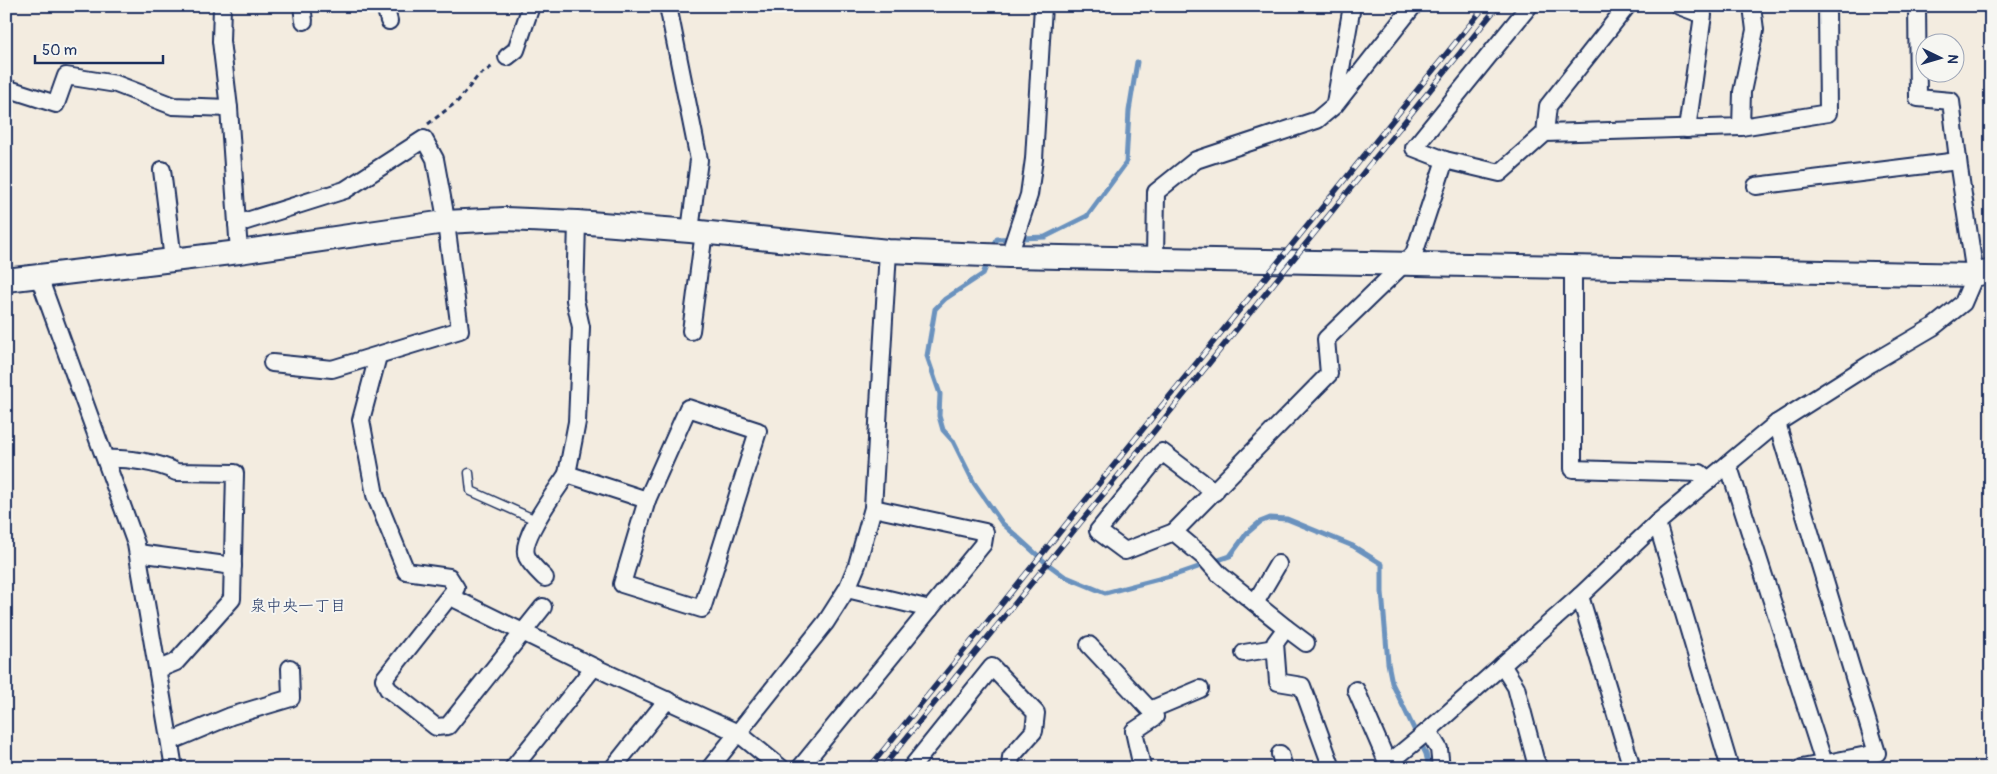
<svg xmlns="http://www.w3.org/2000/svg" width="1997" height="774" font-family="Pangolin,'Klee One',sans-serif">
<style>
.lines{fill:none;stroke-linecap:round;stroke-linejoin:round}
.stream{stroke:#6b92be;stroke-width:5}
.lane-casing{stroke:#1b2f5e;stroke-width:11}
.street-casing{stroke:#1b2f5e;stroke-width:20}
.secondary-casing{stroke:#1b2f5e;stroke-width:26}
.path{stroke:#1b2f5e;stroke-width:3;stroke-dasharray:5 4;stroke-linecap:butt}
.lane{stroke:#f6f6f2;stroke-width:8}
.street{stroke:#f6f6f2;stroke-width:16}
.secondary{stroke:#f6f6f2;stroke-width:22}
.rail-casing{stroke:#1b2f5e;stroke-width:5.5}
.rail{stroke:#f6f6f2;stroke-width:4;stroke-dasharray:11;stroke-linecap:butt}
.labels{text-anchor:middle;stroke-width:4;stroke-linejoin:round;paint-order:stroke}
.neighbourhood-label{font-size:16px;fill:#1b2f5e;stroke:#f6f6f2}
</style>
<rect width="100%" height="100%" fill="#f3ece0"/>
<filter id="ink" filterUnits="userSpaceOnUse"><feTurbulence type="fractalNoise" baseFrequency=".02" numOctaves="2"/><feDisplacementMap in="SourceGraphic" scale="10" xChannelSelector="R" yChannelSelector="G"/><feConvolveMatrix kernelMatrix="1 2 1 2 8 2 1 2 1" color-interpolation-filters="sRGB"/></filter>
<g filter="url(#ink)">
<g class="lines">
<!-- stream -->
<g class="stream">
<path d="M993,249l4,-10 48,-2 42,-21 39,-53 3,-52 8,-49"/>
<path d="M988,262l-5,12 -38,25 -10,10 -8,47 13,38 -1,22 4,14 10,11 21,42 28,40 43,39 19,14 41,17 73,-19 52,-18 17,-23 13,-11 10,-4 17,1 66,27 29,18v28l6,71 4,20 34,71 3,14"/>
</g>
<!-- lane casing -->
<g class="lane-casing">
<path id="lane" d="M469,473l2,18 67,30"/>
</g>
<!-- street casing -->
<g class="street-casing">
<g id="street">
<path d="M222,6l-1,35 8,67 10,144"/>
<path d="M302,6l2,15"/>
<path d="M385,6l4,15"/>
<path d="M668,6l31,154 -9,71"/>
<path d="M1529,6l-115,142 31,12 55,13 45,-40 196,-6 1,-35 13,-62 -3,-24"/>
<path d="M1679,6l24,9 -16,114"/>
<path d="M507,57l9,-7 15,-44"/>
<path d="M6,88l50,16 10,-28 50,8 57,22 56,2"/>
<path d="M1335,103l17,-97"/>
<path d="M1741,127l87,-14 -1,-107"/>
<path d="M1545,133l3,-27 79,-100"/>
<path d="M162,170l11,90"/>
<path d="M1756,186l202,-25"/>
<path d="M577,222l-2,78 6,27 -4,95 -10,52 80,26"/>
<path d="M237,224l108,-34 79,-51 11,20 9,49 16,122 -128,39 -60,-6"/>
<path d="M1009,256l20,-61 5,-36 9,-153"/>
<path d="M1155,259l1,-67 40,-32 121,-40 18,-15 78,-99"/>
<path d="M1573,268v201l127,4 9,7"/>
<path d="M39,277l97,267 38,224"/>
<path d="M691,331l13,-99"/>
<path d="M378,356l-17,64 14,75 31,76 43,6 7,11 -72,91 4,10 48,38 12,-1 95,-119"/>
<path d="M688,408l70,23 -56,178 -80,-25 25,-84z"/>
<path d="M1777,423l100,330 -75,15"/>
<path d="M106,459c19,-1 53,3 70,13l59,1 -3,126 -56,63 -17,7"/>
<path d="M1728,464l96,299"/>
<path d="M1657,523l73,245"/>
<path d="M1174,532l-49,19 -27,-20 64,-79 53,40"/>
<path d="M138,553l95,13"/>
<path d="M545,578c-6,-6 -14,-13 -18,-21 -9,-17 30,-67 40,-83"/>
<path d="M847,589l83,20"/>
<path d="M1580,596l52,172"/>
<path d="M451,597l143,70 144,66 43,35"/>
<path d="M1255,603l23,-39"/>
<path d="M1286,628l20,15"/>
<path d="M1089,645l61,65"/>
<path d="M1244,653l31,-5"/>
<path d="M1502,665l14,22 19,72 4,9"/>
<path d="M1356,690l32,74"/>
<path d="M1428,731l11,18 2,19"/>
<path d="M171,741l60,-25 60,-18 -1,-30"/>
<path d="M1280,754l4,14"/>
<path d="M513,768l81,-101"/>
<path d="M613,768l54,-68"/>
<path d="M710,768l116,-146 21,-33 10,-24 16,-57 15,-257"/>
<path d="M800,768l183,-224 2,-12 -112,-24"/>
<path d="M911,768l81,-101 44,46 -2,18 -23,26 -1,11"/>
<path d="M1138,768l4,-1 -8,-36 21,-14 -5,-7 50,-21"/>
<path d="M1332,768l-30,-82 -24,-4 -3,-39 11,-15 -66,-53 -16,-18 -30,-25 155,-158 -3,-35 88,-85 31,-94"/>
<path d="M1383,768l45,-37 152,-135 77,-73 120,-100 93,-59 63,-37 30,-24 12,-28 -16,-107 -8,-67 -33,-3 -1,-92"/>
</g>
</g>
<!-- secondary casing -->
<g class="secondary-casing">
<path id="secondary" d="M6,280l233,-28 206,-30 60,-3 72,3 113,9 198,20 121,5 966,19 16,-4"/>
</g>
<!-- path -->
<path class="path" d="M428,124l30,-23 20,-25 15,-10"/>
<!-- lane -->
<use href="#lane" class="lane"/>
<!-- street -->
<use href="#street" class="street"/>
<!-- secondary -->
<use href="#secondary" class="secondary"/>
<!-- rail casing -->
<g class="rail-casing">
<g id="rail">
<path d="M869,768l616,-762"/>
<path d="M882,768l616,-762"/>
</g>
</g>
<!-- rail -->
<use href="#rail" class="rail"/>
</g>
</g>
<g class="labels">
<!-- neighbourhood labels -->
<g class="neighbourhood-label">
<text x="298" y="611">泉中央一丁目</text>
</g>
</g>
<!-- margin -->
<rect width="1997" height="774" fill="none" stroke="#f6f6f2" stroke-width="25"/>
<rect x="12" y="12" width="1972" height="749" fill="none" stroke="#1b2f5e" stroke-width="2" filter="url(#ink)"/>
<!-- north arrow -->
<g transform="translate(1940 58) rotate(95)"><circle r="24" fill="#f6f6f2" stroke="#9ea6b7"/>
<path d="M0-4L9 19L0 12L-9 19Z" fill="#1b2f5e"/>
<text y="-8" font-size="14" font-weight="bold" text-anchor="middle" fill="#1b2f5e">N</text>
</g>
<!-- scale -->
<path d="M35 55v8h128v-8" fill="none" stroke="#1b2f5e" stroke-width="2.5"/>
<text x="42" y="55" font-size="15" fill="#1b2f5e" stroke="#f6f6f2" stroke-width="4" paint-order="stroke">50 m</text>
</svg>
